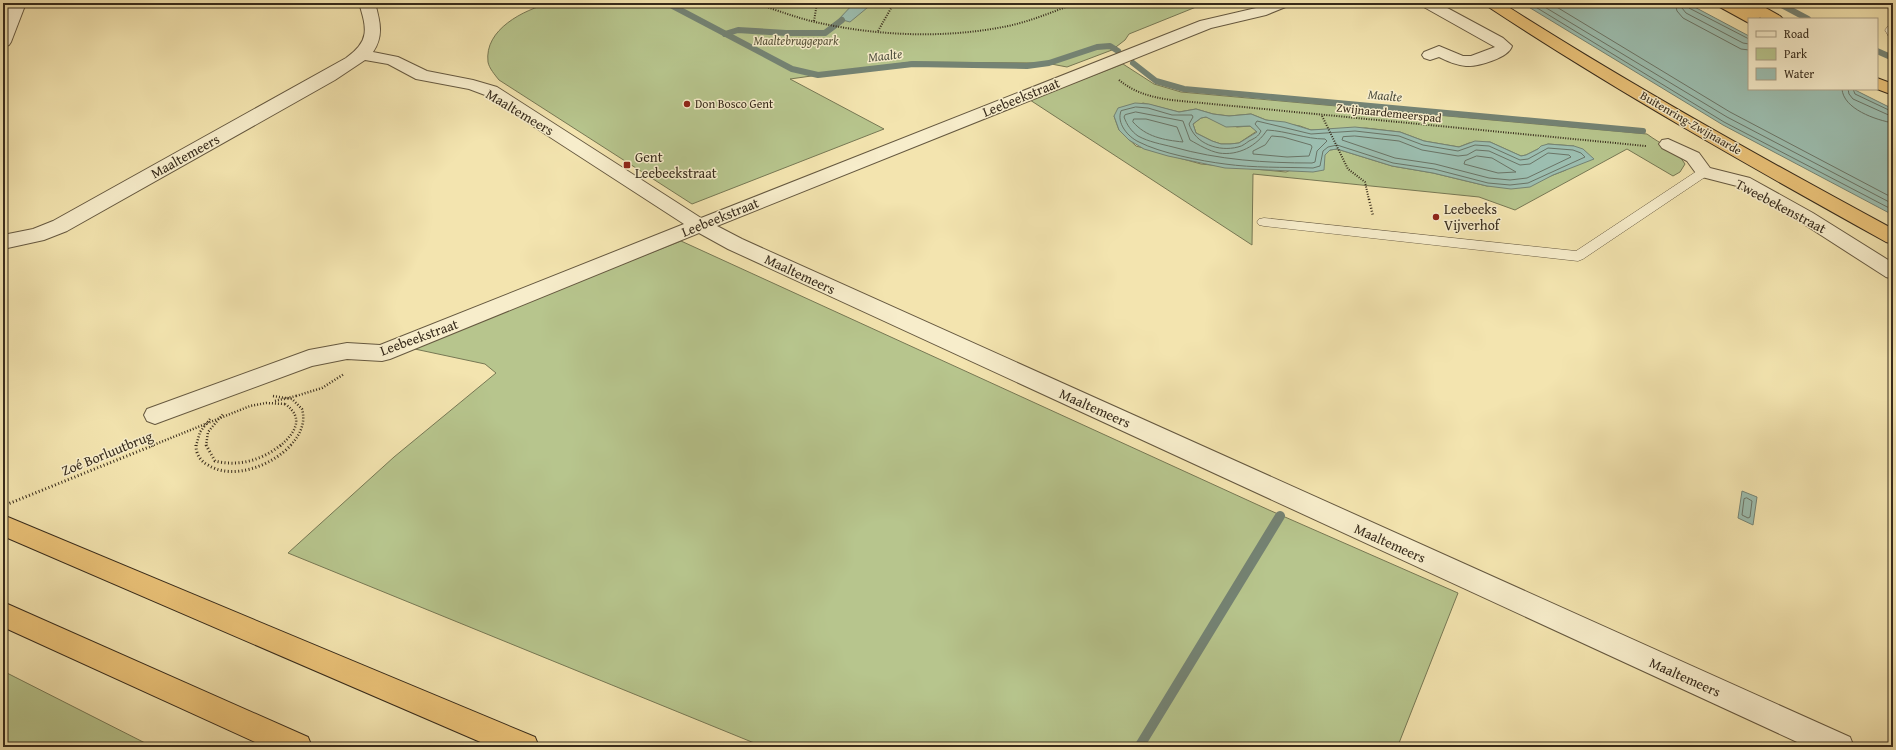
<svg xmlns="http://www.w3.org/2000/svg" width="1896" height="750" font-family="'Gentium Book Plus',serif">
<style>
.green{fill:#b7c58d;stroke:#777854;fill-rule:evenodd}
.water{fill:#9cbeb0;stroke:#748374;fill-rule:evenodd}
.lines{fill:none;stroke-linecap:round;stroke-linejoin:round}
.shore{stroke:#6a7466;stroke-width:1}
.stream-far1{stroke:#748374;stroke-width:6}
.stream{stroke:#748374;stroke-width:10}
.service-casing{stroke:#665940;stroke-width:1}
.minor-casing{stroke:#665940;stroke-width:2}
.trunk-casing{stroke:#372b1b;stroke-width:2}
.motorway-casing{stroke:#372b1b;stroke-width:2}
.path-far2{stroke:#372b1b;stroke-width:2;stroke-dasharray:1 1.5;stroke-linecap:butt}
.path-far1{stroke:#372b1b;stroke-width:2.5;stroke-dasharray:1 2;stroke-linecap:butt}
.path{stroke:#372b1b;stroke-width:3;stroke-dasharray:1 2.5;stroke-linecap:butt}
.service{fill:#f7edcb;fill-rule:evenodd}
.minor{fill:#f7edcb;fill-rule:evenodd}
.trunk{fill:#eac278;fill-rule:evenodd}
.motorway{fill:#eac278;fill-rule:evenodd}
.path-bridge-far1{stroke:#372b1b;stroke-width:2.5;stroke-dasharray:1 2;stroke-linecap:butt}
.path-bridge{stroke:#372b1b;stroke-width:3;stroke-dasharray:1 2.5;stroke-linecap:butt}
.poi-dot{fill:#8f2418;stroke:#f7edcb;stroke-width:1.5}
.labels{text-anchor:middle;stroke-width:3;stroke-linejoin:round;paint-order:stroke}
.far-park-label{font-size:12px;font-style:italic;fill:#575238;stroke:#f7edcb}
.far-poi-label{font-size:12px;fill:#372b1b;stroke:#f7edcb;text-anchor:start}
.far-street-label{font-size:12px;fill:#372b1b;stroke:#f7edcb}
.far-water-label{font-size:13px;font-style:italic;fill:#505040;stroke:#f7edcb}
.street-label{font-size:14px;fill:#372b1b;stroke:#f7edcb}
.poi-label{font-size:14px;fill:#372b1b;stroke:#f7edcb;text-anchor:start}
</style>
<rect width="100%" height="100%" fill="#f3e4af"/>
<filter id="stains"><feTurbulence type="fractalNoise" baseFrequency=".005" numOctaves="4"/><feColorMatrix values="0 0 0 0 .2 0 0 0 0 .09 0 0 0 0 .02 0 0 0 .5 -.17"/></filter>
<radialGradient id="worn" r=".72"><stop offset=".6" stop-color="#630" stop-opacity="0"/><stop offset="1" stop-color="#630" stop-opacity=".3"/></radialGradient>
<!-- green -->
<g class="green">
<path d="M550,3h656l-77,31 -4,6 -13,10 -45,17 -21,-4 -135,-1 -121,17 94,50 -192,75 -193,-124c-4,-5 -10,-12 -11,-18 -4,-33 36,-52 62,-59z"/>
<path d="M1123,64l31,20 27,8 466,42c13,10 30,16 38,30l-5,8 -7,4 -46,-27 -112,61 -36,-13 -226,-23 -1,71 -222,-145zM1143,103l36,9 17,-3 17,5 16,2 22,-2 15,6 34,6 11,4 55,-2 34,4 24,9 35,6 10,-4 21,-1 31,14 5,-1 22,-11 26,2 -8,24 -23,9 -56,7 -54,-13 -41,-7 -55,-17 -7,1 -5,5 -39,17 -85,-8 -65,-18 -17,-16 -5,-14z"/>
<path d="M1206,117l31,10 13,-1 7,5 -18,12 -9,1h-9l-9,-3 -16,-8 -3,-9 8,-6z"/>
<path d="M681,241l588,269 189,83 -59,150 6,4h-641l-476,-194 106,-96 102,-84 -11,-9 -75,-16z"/>
<path d="M3,671l150,76h-150z"/>
</g>
<!-- water -->
<g class="water">
<path d="M854,3h19l-23,19 -11,-3z"/>
<path d="M1522,3h165l62,33v53h104l40,20v106l-170,-90z"/>
<path d="M1135,103l14,1 30,8 17,-3 17,5 16,2 22,-2 15,6 19,2 26,8 44,-3 45,5 24,9 35,6 16,-6 15,1 31,14 5,-1 12,-6 3,-3 7,-2 26,2 9,3 11,10 -41,16 -23,12 -19,2 -24,-3 -54,-13 -41,-7 -55,-17 -7,1 -5,5 -1,15 -11,2 -88,-4 -57,-12 -24,-7 -15,-9 -10,-10 -5,-14 4,-8zM1206,117l20,10 24,-1 7,6 -18,11 -9,1h-9l-9,-3 -16,-8 -3,-9 8,-6z"/>
<path d="M1742,491l15,6 -4,28 -15,-7z"/>
</g>
<g class="lines">
<!-- shore -->
<g class="shore">
<path d="M1529,3l195,119 169,88"/>
<path d="M1538,3l189,114 166,87"/>
<path d="M1550,3l180,109 163,86"/>
<path d="M1675,3l2,8 6,7 58,31 8,1"/>
<path d="M1681,3l1,5 4,5 57,30 6,1"/>
<path d="M1686,3l3,5 60,31"/>
<path d="M1842,89c1,20 34,31 51,34"/>
<path d="M1848,89l1,5 4,5 40,18"/>
<path d="M1853,89l2,5 38,18"/>
<path d="M1136,107l12,1 24,7h20l1,2 -4,7c6,20 30,28 49,23 5,-1 8,-4 11,-6 6,-3 9,-4 12,-10l-6,-7 2,-3 54,13 44,-3 44,5 24,9 35,6 17,-6 14,1 31,14 8,-1 20,-11 25,2 8,3 4,4 -57,26 -18,2 -22,-2 -54,-14 -41,-6 -56,-18 -9,2 -5,4 -3,15 -7,2c-29,-1 -60,0 -88,-4 -24,-3 -65,-11 -86,-22 -11,-5 -23,-19 -18,-31z"/>
<path d="M1136,112l47,9 7,19c9,5 19,11 29,13 19,3 38,-7 48,-23 20,1 38,9 58,9l2,2 -10,10 -2,11 -3,1c-47,0 -93,-3 -139,-16 -12,-3 -24,-5 -35,-11 -7,-5 -11,-11 -14,-19l1,-2z"/>
<path d="M1134,119h12l31,8 6,15c-19,-2 -37,-5 -50,-20z"/>
<path d="M1272,136l11,1 28,8 1,2 -3,9 -22,1 -34,-3v-3l12,-6z"/>
<path d="M1355,136l44,5 23,9 36,6 9,-1 9,-5 13,1 31,14 10,-1 18,-11 21,2 2,2 -44,21 -17,2 -21,-2 -54,-14 -40,-6 -53,-18 1,-3z"/>
<path d="M1477,156l15,2 24,14 -18,1 -34,-9 1,-3z"/>
<path d="M1747,498l5,3 -2,16 -2,1 -6,-3 2,-16z"/>
</g>
<!-- stream-far1 -->
<g class="stream-far1">
<path d="M667,3l125,66 26,6 95,-11 114,2 22,-3 48,-16 13,-1 8,5"/>
<path d="M1778,3l30,16"/>
<path d="M725,34l13,-4 48,3h39l17,-13"/>
<path d="M1877,51l16,7"/>
<path d="M1133,63l23,18 28,8 459,42"/>
</g>
<!-- stream -->
<path class="stream" d="M1139,747l141,-231"/>
<!-- service casing -->
<g class="service-casing">
<g id="service">
<path d="M1893,24v14l-4,-1 -4,-7 4,-5z"/>
<path d="M1704,168l4,1 2,3 -2,3 -125,84 -5,2 -314,-35 -5,-1 -2,-3 2,-3 5,-1 312,33 124,-82z"/>
</g>
</g>
<!-- minor casing -->
<g class="minor-casing">
<g id="minor">
<path d="M10,3h16l-15,39 -2,3 -6,2v-25z"/>
<path d="M359,3h16c5,18 9,33 -2,49l25,5 29,14 46,9 24,7 204,131 499,-197 56,-13 14,-5h21l-3,3 -22,9 -55,13 -494,198 25,13 1108,498 4,10h-46l-1080,-498 -29,-16 -309,126 -8,2 -35,-2 -35,7 -149,55 -8,3 -8,-3 -3,-6 3,-6 162,-59 38,-7 33,2 304,-121 -199,-129 -16,-6 -53,-10 -28,-15 -23,-4 -30,20 -268,151 -23,9 -41,9v-14l30,-6 20,-8 293,-163c24,-17 21,-29 13,-55z"/>
<path d="M1419,3h19l65,35 9,8c-3,12 -35,21 -46,20 -10,-1 -19,-5 -27,-9l-9,3 -6,-2 -2,-3 2,-3 15,-6 24,10h8l24,-9 -73,-41z"/>
<path d="M1668,139l31,14 11,15 40,10 63,35 80,50v16l-7,-2 -87,-56 -62,-35 -39,-10 -11,-15 -25,-13 -3,-4 3,-4z"/>
</g>
</g>
<!-- trunk casing -->
<g class="trunk-casing">
<g id="trunk">
<path d="M1484,3h18c127,81 258,154 391,226v15l-7,-2c-135,-75 -270,-151 -399,-236z"/>
<path d="M1715,3h20l4,2 -2,-2h20l23,13 3,3h-20l-4,-2 2,2h-12v4l-31,-17z"/>
<path d="M1877,78l16,6v11l-16,-6z"/>
</g>
</g>
<!-- motorway casing -->
<g class="motorway-casing">
<g id="motorway">
<path d="M3,515l532,222 4,10h-47l-489,-211z"/>
<path d="M3,602l305,135 4,10h-46l-263,-120z"/>
</g>
</g>
<!-- path-far2 -->
<g class="path-far2">
<path d="M754,3c20,6 40,14 61,19 62,14 130,17 193,4 24,-5 46,-15 69,-23"/>
<path d="M814,21l3,-18"/>
<path d="M878,31l16,-28"/>
<path d="M1119,80c16,13 32,17 52,20l475,46"/>
<path d="M1322,116l26,53 17,13 4,18"/>
</g>
<!-- path-far1 -->
<g class="path-far1">
<path d="M1369,199l4,17"/>
<path d="M273,396l19,3 10,10c4,14 -2,26 -12,37"/>
<path d="M296,396l26,-8 22,-14"/>
<path d="M196,446l4,-14 10,-13"/>
<path d="M206,446l2,-14 15,-18"/>
<path d="M280,446c15,-13 25,-28 5,-42"/>
</g>
<!-- path -->
<g class="path">
<path d="M196,445c0,9 4,16 12,20 25,16 65,0 83,-20"/>
<path d="M206,445l9,16c24,6 47,-1 66,-16"/>
</g>
<!-- service -->
<use href="#service" class="service"/>
<!-- minor -->
<use href="#minor" class="minor"/>
<!-- trunk -->
<use href="#trunk" class="trunk"/>
<!-- motorway -->
<use href="#motorway" class="motorway"/>
<!-- path-bridge-far1 -->
<g class="path-bridge-far1">
<path d="M275,401l21,-5"/>
<path d="M151,446l99,-40 16,-3 19,1"/>
</g>
<!-- path-bridge -->
<path class="path-bridge" d="M3,506l151,-61"/>
</g>
<!-- markers -->
<g class="poi-dot">
<circle cx="687" cy="104" r="4"/>
<rect x="623" y="161" width="8" height="8" rx="2"/>
<circle cx="1436" cy="217" r="4"/>
</g>
<g class="labels">
<!-- far-park labels -->
<g class="far-park-label">
<text x="796" y="45">Maaltebruggepark</text>
</g>
<!-- far-poi labels -->
<g class="far-poi-label">
<text x="695" y="108">Don Bosco Gent</text>
</g>
<!-- far-street labels -->
<g class="far-street-label">
<text transform="translate(1389 113) rotate(6)" y="4">Zwijnaardemeerspad</text>
<text transform="translate(1691 123) rotate(30)" y="4">Buitenring-Zwijnaarde</text>
</g>
<!-- far-water labels -->
<g class="far-water-label">
<text transform="translate(885 55) rotate(-7)" y="5">Maalte</text>
<text transform="translate(1385 95) rotate(5)" y="5">Maalte</text>
</g>
<!-- street labels -->
<g class="street-label">
<text transform="translate(1021 97) rotate(-22)" y="5">Leebeekstraat</text>
<text transform="translate(520 112) rotate(31)" y="5">Maaltemeers</text>
<text transform="translate(185 156) rotate(-29)" y="5">Maaltemeers</text>
<text transform="translate(1781 206) rotate(28)" y="5">Tweebekenstraat</text>
<text transform="translate(720 217) rotate(-22)" y="5">Leebeekstraat</text>
<text transform="translate(800 274) rotate(25)" y="5">Maaltemeers</text>
<text transform="translate(419 337) rotate(-20)" y="5">Leebeekstraat</text>
<text transform="translate(1095 408) rotate(24)" y="5">Maaltemeers</text>
<text transform="translate(107 453) rotate(-22)" y="5">Zoé Borluutbrug</text>
<text transform="translate(1390 543) rotate(24)" y="5">Maaltemeers</text>
<text transform="translate(1685 677) rotate(24)" y="5">Maaltemeers</text>
</g>
<!-- poi labels -->
<g class="poi-label">
<text x="635" y="162">Gent<tspan x="635" dy="16">Leebeekstraat</tspan></text>
<text x="1444" y="214">Leebeeks<tspan x="1444" dy="16">Vijverhof</tspan></text>
</g>
</g>
<!-- margin -->
<rect width="1896" height="750" fill="none" stroke="#f3e4af" stroke-width="16"/>
<rect x="4" y="4" width="1888" height="742" fill="none" stroke="#372b1b" stroke-width="2"/>
<rect x="8" y="8" width="1880" height="734" fill="none" stroke="#372b1b"/>
<!-- legend -->
<rect x="1748" y="18" width="130" height="72" fill="#f7edcb" stroke="#aa9f85"/>
<rect x="1756" y="31" width="20" height="6" fill="#f7edcb" stroke="#aa9f85"/>
<text x="1784" y="38" font-size="12" fill="#372b1b">Road</text>
<rect x="1756" y="48" width="20" height="12" fill="#b7c58d" stroke="#aa9f85"/>
<text x="1784" y="58" font-size="12" fill="#372b1b">Park</text>
<rect x="1756" y="68" width="20" height="12" fill="#9cbeb0" stroke="#aa9f85"/>
<text x="1784" y="78" font-size="12" fill="#372b1b">Water</text>
<rect width="100%" height="100%" filter="url(#stains)"/>
<rect width="100%" height="100%" fill="url(#worn)"/>
</svg>
